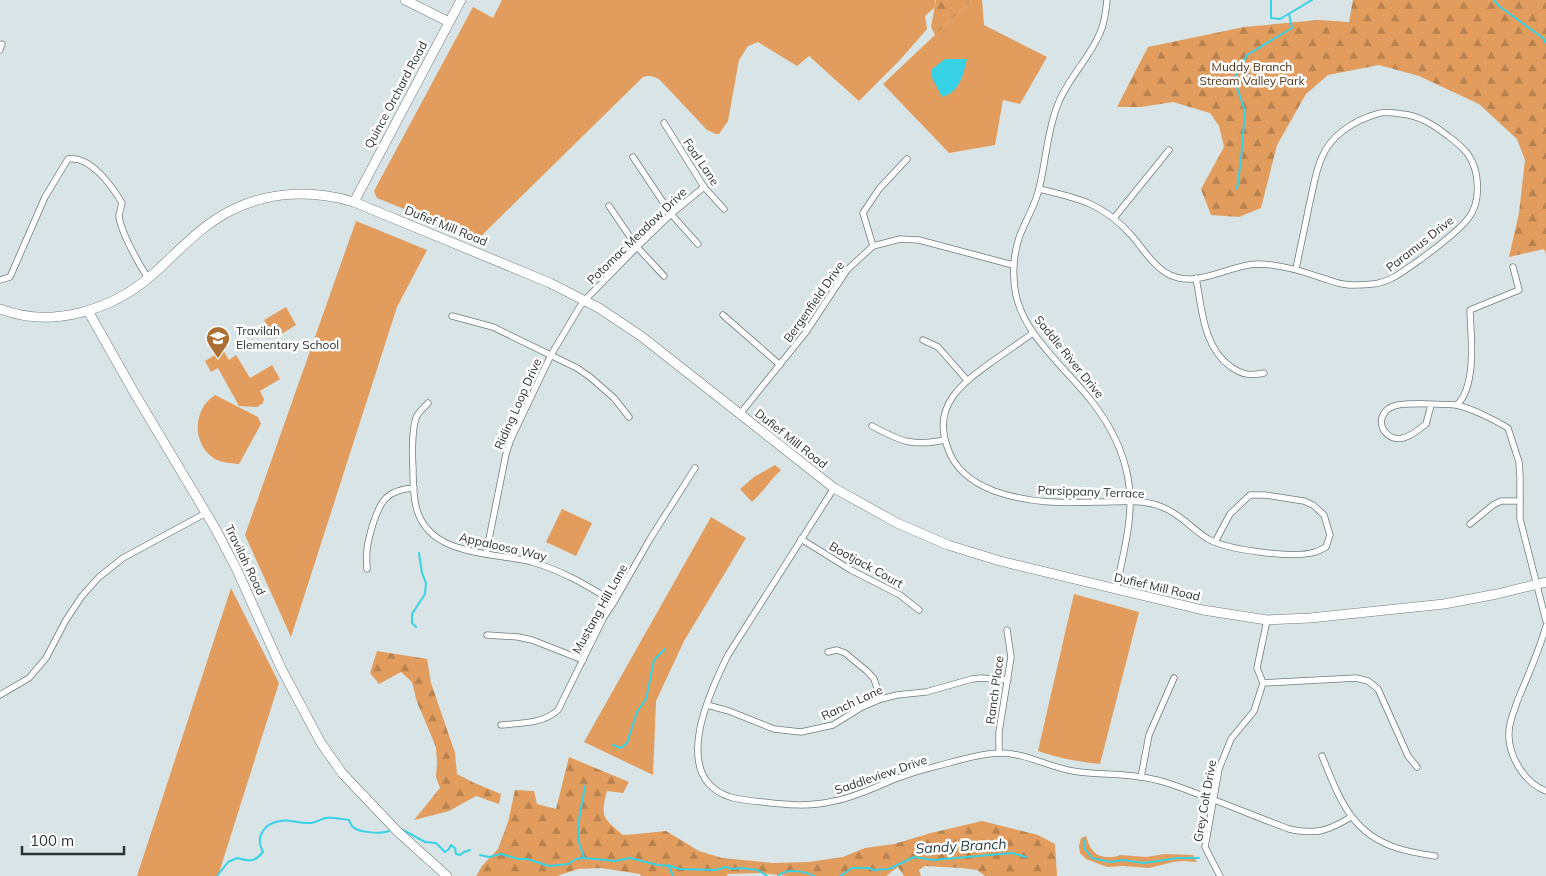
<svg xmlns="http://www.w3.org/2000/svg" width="1546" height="876" font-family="Mulish,sans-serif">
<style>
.green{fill:#e29d5e}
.forest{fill:url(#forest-firs)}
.water{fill:#38d2e7}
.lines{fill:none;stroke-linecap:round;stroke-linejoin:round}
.stream{stroke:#38d2e7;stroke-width:2}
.street-casing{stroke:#707b7d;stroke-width:7}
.secondary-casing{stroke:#707b7d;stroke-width:10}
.street{stroke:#fff;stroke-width:5.5}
.secondary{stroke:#fff;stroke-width:9}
.labels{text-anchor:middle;stroke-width:5;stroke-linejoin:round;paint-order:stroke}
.park-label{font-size:12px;fill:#523315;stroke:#fff}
.street-label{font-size:12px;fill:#2e3333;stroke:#fff}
.poi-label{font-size:12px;fill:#2e3333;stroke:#fff;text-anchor:start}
.water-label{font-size:14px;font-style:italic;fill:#243d41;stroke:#fff}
</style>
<defs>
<pattern id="forest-firs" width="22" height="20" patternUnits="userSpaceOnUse" patternTransform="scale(1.25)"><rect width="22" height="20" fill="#e29d5e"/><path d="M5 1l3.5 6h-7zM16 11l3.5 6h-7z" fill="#b8814e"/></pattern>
</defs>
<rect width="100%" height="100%" fill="#d8e4e6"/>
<!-- green -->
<g class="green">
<path d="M502,0h433v7l-10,9 2,13 -28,32 -40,40 -50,-45 -12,10 -39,-24 -10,4 -9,14 -11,61 -9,13h-3l-9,-4 -47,-50c-6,-4 -10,-5 -17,-3l-165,162 -101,-41 -3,-7 99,-184 20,11z"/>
<path d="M972,0h10l2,25 63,32 -27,47 -17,-4 -8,45 -46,8 -66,-69z"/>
<path d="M356,221l71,29 -30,57 -106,330 -46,-102z"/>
<path d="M286,307l10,18 -21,13 -11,-18z"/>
<path d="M223,350l6,10 7,-5 14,23 22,-13 8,14 -20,12 4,8 -1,4 -6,4 -18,-1 -21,-38 -7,4 -6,-11z"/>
<path d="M215,395l43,22 3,7 -22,40c-8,-1 -17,-1 -24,-5 -24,-15 -22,-50 0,-64z"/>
<path d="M775,465l6,5c-11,10 -18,22 -29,32l-12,-13 14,-12z"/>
<path d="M562,509l30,14 -16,33 -30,-14z"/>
<path d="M711,517l35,21 -62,103 -28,60 -3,74 -69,-33z"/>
<path d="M231,588l48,95 -61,193h-81z"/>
<path d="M1074,594l65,18 -39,152c-22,-2 -41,-6 -62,-13z"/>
<path d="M1086,836c4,12 8,21 22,21 5,0 8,0 12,-2l26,2 19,-3 28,1 4,7 -14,-1 -10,1 -24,6 -26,-2 -16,1 -21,-8 -6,-6 -1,-7 2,-8z"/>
</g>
<!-- forest -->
<g class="forest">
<path d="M936,0h36l-37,35 -4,-8z"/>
<path d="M1353,0h193v254l-2,-5 -35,8 10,-44 6,-53 -8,-21 -38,-35 -60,-28 -40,-11 -51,10 -22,19 -29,51 -16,63 -22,9 -28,-2 -10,-26 23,-42 -5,-21 -9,-13 -37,-11 -32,5h-24l31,-60 96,-20 75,-7 30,2z"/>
<path d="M377,651l50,8 4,24 24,70 2,21 15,8 29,12 -2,10 -23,-8 -27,15 -35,9 26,-32 -4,-11 1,-14 -1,-16 -19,-45 -5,-20 -11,-10 -22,12 -9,-11z"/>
<path d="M569,757l60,25 -6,11 -16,-2c-7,26 -4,27 16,44l14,-1 29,-3 33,20 23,7 51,5 36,-1 34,-5 22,-9 29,-4 37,-11 51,-12 56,14 17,9 2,32h-72l-8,-6 -15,-2 -37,-2 -6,4 2,6h-17l-6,-9 -12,9h-98l-29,-3 -32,1v2h-86l-1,-2 -39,-6 -23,1 -21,7h-81l6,-10 16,-17 10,-27 7,-32 19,1 3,13 19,5z"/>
</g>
<!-- water -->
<path class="water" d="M945,59h22c-4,16 -7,33 -25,38l-11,-21v-6z"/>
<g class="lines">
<!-- stream -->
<g class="stream">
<path d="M1271,0v18l9,1 32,-19"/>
<path d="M1494,0l5,6 44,32 3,5"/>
<path d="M1237,189l4,-30 4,-48 -11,-32 13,-24 45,-27 -3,-14"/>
<path d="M416,627l-4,-4v-9l13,-20 1,-11 -4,-10 -3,-20"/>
<path d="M613,745l8,3 6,-5 10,-31 9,-13 8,-39 11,-11"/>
<path d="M403,830l22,12 11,1 9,9 4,-3 2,-4 4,3 1,6 4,1 4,-3 6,-2"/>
<path d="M1084,840l1,9 7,9 18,4 13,-2 21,3 34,-5h21"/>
<path d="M480,855l9,2 12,-3 17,5h9l22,7 19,-2 8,-5 8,-1 31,3 15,-3 28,7 13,1 8,3 37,1 10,-3 6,2 8,-1 18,2 9,6"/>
<path d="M584,858l-6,-19v-14l7,-39"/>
<path d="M668,865l5,11"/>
<path d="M217,876l11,-14 9,-4c12,3 17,5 26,-6 -8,-15 0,-28 17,-31 9,-2 20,3 31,2 5,-1 9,-3 14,-5 8,-1 16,1 24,2 0,0 3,7 4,7 6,6 29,7 36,4"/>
<path d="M778,876c8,-8 27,-5 36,0"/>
<path d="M840,876l12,-8h17l5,2 15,-1 25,-12 19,3 79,-7 14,4"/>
</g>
<!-- street casing -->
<g class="street-casing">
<g id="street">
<path d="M1107,0c-1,11 -2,22 -7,33 -11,26 -32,45 -42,71 -11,27 -12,57 -19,85 -4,17 -14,32 -20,49 -4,12 -6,27 -5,41 1,51 50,86 79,124 17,22 30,48 35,75 7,37 -5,75 -12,112"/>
<path d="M0,50l2,-6"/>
<path d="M664,123l40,64 20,22"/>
<path d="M633,157l38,57 27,30"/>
<path d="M1039,189c40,9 65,15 93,47 12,14 22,31 38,39 28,13 59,-10 87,-11 22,0 42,6 62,13 8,2 16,6 24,7 9,2 21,1 30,0 19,-2 33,-15 48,-25 16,-12 33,-24 46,-39 15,-17 13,-50 0,-67 -6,-7 -12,-12 -19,-17 -12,-10 -30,-21 -46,-22 -8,-1 -18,-3 -25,0 -22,6 -46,21 -55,43 -7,15 -9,33 -13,49 -4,21 -9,42 -13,63"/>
<path d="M609,206l28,41 27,29"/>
<path d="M1114,218l55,-68"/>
<path d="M873,246l-10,-33 16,-24 28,-30"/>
<path d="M1196,278c6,31 7,69 35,89 12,8 19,9 33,6"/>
<path d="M0,280l10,-3 35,-80 23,-38c22,-4 44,27 54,44 -1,4 -2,8 -3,12 0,14 21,51 29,63"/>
<path d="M723,315l57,50"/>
<path d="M452,316l41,11 84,41 13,9 24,21 15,19"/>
<path d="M1033,333c-13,9 -27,19 -40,28 -29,21 -61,43 -46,85 7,23 24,36 47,45 37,13 69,12 108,11 19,0 41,-3 60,5 17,6 30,22 46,32 20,11 86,20 107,13 4,-1 7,-3 11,-5l4,-12 -6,-20 -11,-10 -9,-4 -39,-6h-15l-20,19 -15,28"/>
<path d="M923,340l15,7 29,33"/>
<path d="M428,403c-4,5 -10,9 -12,15 -4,11 -4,37 -3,50 0,13 0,29 4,42 14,47 76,42 115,52 31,9 54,23 82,40"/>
<path d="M1431,405l-5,19c-7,5 -14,12 -23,14 -15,4 -28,-13 -18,-26 3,-4 8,-6 13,-7 11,-2 46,-1 58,0 15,3 39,15 52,23l11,34 1,14v43l26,102"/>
<path d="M1457,405c20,-20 14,-68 13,-95l49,-20 -6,-23"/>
<path d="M740,414l66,-82 41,-62 26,-24 27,-7 19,1 94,25"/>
<path d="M872,426c28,15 40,21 72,14"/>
<path d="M834,488l-106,167c-18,36 -59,122 2,142 10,3 22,4 33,5 24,3 47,5 71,-1 22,-4 43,-15 64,-23 17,-7 36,-11 54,-16 16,-4 32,-9 48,-9 26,0 48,14 73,18 22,4 45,2 67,6 20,2 39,10 58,17 31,11 61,24 91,35 27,6 39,2 62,-12"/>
<path d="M1470,524l23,-19 8,-4h19"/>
<path d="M801,539l50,31 49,25 19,15"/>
<path d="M486,554l20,-100 5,-15 40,-84 28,-47 6,-8 52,-53 34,-33 33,-27"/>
<path d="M367,569c-1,-19 0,-24 5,-42 8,-26 14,-37 42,-39"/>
<path d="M1546,626c-7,26 -19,51 -29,76 -3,10 -8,20 -8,30 -1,13 4,26 11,37 6,9 15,18 26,22"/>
<path d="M487,635l31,2 14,3 51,20"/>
<path d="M828,652l9,-2 8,3 23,19 6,7 7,20"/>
<path d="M1263,683l93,-5 12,3 10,8 30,67 9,11"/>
<path d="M0,695l29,-17 17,-20 20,-38 16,-24 17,-19 24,-19 83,-45"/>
<path d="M707,705l22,6 45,18 27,3 32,-7 29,-18 19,-8 16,-4 29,-3 46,-13 9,-1 27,2"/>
<path d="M501,725c19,-2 42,-1 57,-15l46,-93 10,-15 36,-63 45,-71"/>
<path d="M999,753v-21l12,-75 -4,-27"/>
<path d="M1322,756c17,41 28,77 75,92 12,4 25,6 38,8"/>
<path d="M1141,777l8,-42 25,-57"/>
<path d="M1220,876l-15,-29 14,-78 12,-30 23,-28 9,-28 -6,-15 10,-48"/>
</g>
</g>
<!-- secondary casing -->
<g class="secondary-casing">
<g id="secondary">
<path d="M405,0l44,22"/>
<path d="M354,202l107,-202"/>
<path d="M0,309c52,20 112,1 152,-34 25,-22 49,-50 80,-65 38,-19 81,-20 122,-8l196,81 49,25 42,28 193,152 63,35 51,22 52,16 203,49 64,10 43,-2 134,-14 53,-10 49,-12"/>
<path d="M88,311l47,83 80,134 22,42 44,98 40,75 21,30 55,58 50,45"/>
</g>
</g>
<!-- street -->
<use href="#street" class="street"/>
<!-- secondary -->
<use href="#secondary" class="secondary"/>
</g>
<!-- icons -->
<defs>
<g id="school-pin" transform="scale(1.25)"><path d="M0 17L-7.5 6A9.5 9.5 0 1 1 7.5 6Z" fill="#ad7034" stroke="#fff"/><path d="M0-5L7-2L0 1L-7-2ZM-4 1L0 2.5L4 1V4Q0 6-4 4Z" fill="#fff"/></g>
</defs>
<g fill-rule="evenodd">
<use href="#school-pin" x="218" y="338"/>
</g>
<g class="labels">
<!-- park labels -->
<g class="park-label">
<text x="1252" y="71">Muddy Branch<tspan x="1252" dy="14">Stream Valley Park</tspan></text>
</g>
<!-- street labels -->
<g class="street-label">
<text transform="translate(396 95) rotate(-62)" y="4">Quince Orchard Road</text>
<text transform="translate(701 162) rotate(56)" y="4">Foal Lane</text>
<text transform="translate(446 226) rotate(22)" y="4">Dufief Mill Road</text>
<text transform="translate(637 236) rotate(-44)" y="4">Potomac Meadow Drive</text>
<text transform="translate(1420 244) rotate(-38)" y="4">Paramus Drive</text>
<text transform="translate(814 302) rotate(-55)" y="4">Bergenfield Drive</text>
<text transform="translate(1069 357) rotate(51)" y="4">Saddle River Drive</text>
<text transform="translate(518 404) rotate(-66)" y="4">Riding Loop Drive</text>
<text transform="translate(791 439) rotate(38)" y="4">Dufief Mill Road</text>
<text transform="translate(1091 492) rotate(2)" y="4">Parsippany Terrace</text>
<text transform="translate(503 547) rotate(13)" y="4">Appaloosa Way</text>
<text transform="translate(245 560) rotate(64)" y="4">Travilah Road</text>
<text transform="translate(866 565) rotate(29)" y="4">Bootjack Court</text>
<text transform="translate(1157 587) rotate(13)" y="4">Dufief Mill Road</text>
<text transform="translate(600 609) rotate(-61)" y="4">Mustang Hill Lane</text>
<text transform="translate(995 690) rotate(-82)" y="4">Ranch Place</text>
<text transform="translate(852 703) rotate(-25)" y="4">Ranch Lane</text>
<text transform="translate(881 775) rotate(-19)" y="4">Saddleview Drive</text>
<text transform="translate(1205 801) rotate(-80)" y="4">Grey Colt Drive</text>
</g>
<!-- poi labels -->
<g class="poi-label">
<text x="236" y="335">Travilah<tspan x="236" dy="14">Elementary School</tspan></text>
</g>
<!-- water labels -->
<g class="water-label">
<text transform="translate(961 846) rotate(-3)" y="5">Sandy Branch</text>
</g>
</g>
<!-- scale -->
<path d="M22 846v8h102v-8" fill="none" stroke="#2e3333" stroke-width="2.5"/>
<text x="30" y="846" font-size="15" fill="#2e3333" stroke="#ffffff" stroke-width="4" paint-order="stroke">100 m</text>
</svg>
